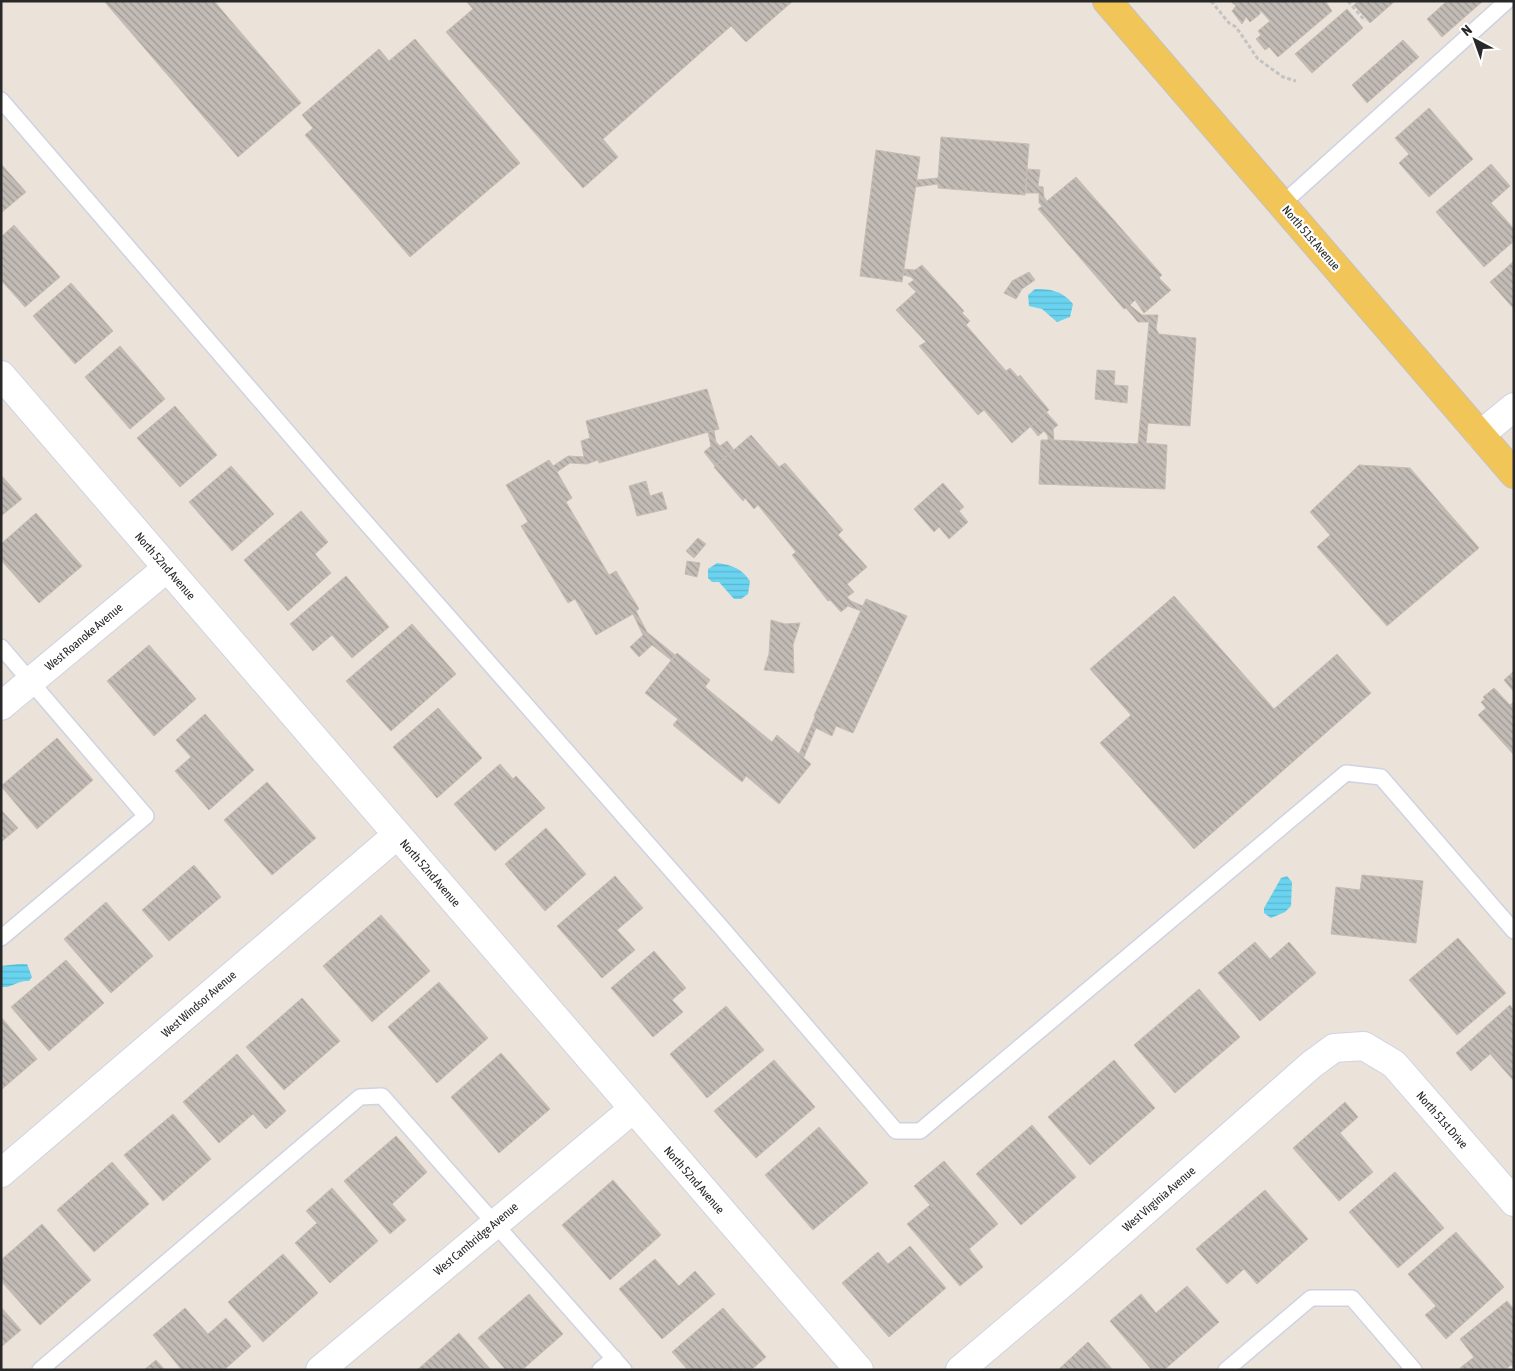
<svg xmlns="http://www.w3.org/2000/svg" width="1515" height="1371" font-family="'Asap Condensed',sans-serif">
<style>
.water{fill:url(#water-rules)}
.building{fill:url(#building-back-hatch);stroke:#c6beb3}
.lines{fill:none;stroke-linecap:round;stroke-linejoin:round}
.service-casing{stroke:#ced3e2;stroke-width:18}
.minor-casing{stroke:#ced3e2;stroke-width:30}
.primary-casing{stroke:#c3c3c3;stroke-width:30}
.path{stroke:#c3c3c3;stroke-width:3;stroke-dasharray:4 2.5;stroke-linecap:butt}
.service{stroke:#fff;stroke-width:15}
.minor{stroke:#fff;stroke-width:28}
.primary{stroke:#f1c558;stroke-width:28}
.labels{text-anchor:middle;stroke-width:4.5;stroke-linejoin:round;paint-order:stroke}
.street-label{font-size:12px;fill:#282828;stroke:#fff}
</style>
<defs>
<pattern id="water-rules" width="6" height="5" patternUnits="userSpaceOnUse" patternTransform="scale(1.25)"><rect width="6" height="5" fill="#6ad3ef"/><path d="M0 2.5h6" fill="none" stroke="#5cb5cd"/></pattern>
<pattern id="building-back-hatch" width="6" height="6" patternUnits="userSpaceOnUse" patternTransform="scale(1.25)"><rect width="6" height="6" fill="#c3bcb6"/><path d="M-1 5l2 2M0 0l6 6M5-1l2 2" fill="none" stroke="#9e9994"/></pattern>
</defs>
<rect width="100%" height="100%" fill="#ebe2d9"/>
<!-- water -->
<g class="water">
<path d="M1035,289c17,0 27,2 38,15l-3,13 -13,5 -15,-13 -13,-3 -1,-11z"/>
<path d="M717,563c15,2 24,5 33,18l-2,13 -7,5h-7l-15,-17h-7l-4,-4v-9z"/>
<path d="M1287,876l5,6 -1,24 -6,6 -14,6 -7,-5v-5l17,-30z"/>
<path d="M18,964h9l5,13 -3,4c-11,-1 -17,7 -28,6v-21z"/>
</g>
<!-- building -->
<g class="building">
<path d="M104,1h110l87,102 -63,54z"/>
<path d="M466,1h327l-47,41 -15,-16 -128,113 15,18 -35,31 -137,-156 27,-23z"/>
<path d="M1230,1h95l7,10 -54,46 -9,-10 -4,3 -9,-11 5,-4 -3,-4 12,-10 -10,-11v4l-10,8 -4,-5 -4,7 -10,-13 4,-5z"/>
<path d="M1358,1h37l-25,22 -16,-18z"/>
<path d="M1447,1h36l-41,36 -15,-18z"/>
<path d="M1347,9l16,19 -51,45 -17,-19z"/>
<path d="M415,39l105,124 -110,94 -105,-122 8,-7 -11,-13 77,-66 10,12z"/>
<path d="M1403,40l16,17 -52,46 -15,-18z"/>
<path d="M1429,108l44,51 -44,38 -30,-34 10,-9 -14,-16z"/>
<path d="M941,137l88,7 -4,51 -87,-7v-4l-23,3 2,-7 21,-2z"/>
<path d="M876,150l44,7 -18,125 -42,-6z"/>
<path d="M1,164l25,28 -25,21z"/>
<path d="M1491,164l19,22 -19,17 23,26v12l-30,26 -48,-55z"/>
<path d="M1027,169l13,1 -2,16 5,1 1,10 3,4 29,-24 86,98 -3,3 12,12 -27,23 -9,-13 -5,5 12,10h16l-2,14 3,5 37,4 -6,88 -42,-3 -2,20 21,2 -2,44 -126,-5 2,-44h7v-4l-4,-5 -6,5 -8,-10 16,-14 12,13 -5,4 1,11 84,4 11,-122h-11l-12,-14 -2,1 -86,-100 4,-3 -3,-3v-10h-13z"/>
<path d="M14,225l46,52 -35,30 -24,-27v-43z"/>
<path d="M1514,261v48l-24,-27z"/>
<path d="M922,265l42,46 -2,2 8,8 -4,4 40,46 4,-3 8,9 2,-2 29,35 -37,33 -28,-33 -6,5 -59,-69 7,-4 -30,-32 20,-18 -8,-8 6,-4 -3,-3 -8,-2 1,-6 11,1z"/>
<path d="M1029,272l6,8 -13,9 -6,10 -12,-6 8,-12z"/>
<path d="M71,283l42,48 -38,33 -42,-48z"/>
<path d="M120,346l45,53 -35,30 -45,-52z"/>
<path d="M1097,370l18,1 -1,14 14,1 -1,17 -32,-4z"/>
<path d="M707,389l12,40 -120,34 -1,-3 -11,4 -17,-1 -13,9 15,26 -6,4 43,73 7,-4 23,38 -3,2 11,21 28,23 -4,5 -19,-15 -13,12 -9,-10 13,-12 -10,-21 -37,21 -21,-36 -7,4 -47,-77 7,-4 -22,-37 43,-25 4,6 15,-10 16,1 -3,-16 9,-3 -4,-17z"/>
<path d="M175,406l42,49 -37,32 -43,-49z"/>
<path d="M714,431l2,11 4,4 7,-5 7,9 -19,16 -11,-14 7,-6 -3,-14z"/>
<path d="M751,435l28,32 6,-4 58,67 -5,5 29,32 -20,17 7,8 -7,5 4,4 12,5 -2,5 -13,-5 -7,6 -11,-12 -2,1 -36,-46 4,-3 -38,-47 -4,4 -9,-11 -2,3 -29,-34z"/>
<path d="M1359,465l51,3 69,80 -92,78 -70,-79 13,-12 -20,-23z"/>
<path d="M231,466l43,48 -42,37 -43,-49z"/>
<path d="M1,475l21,24 -21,17z"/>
<path d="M646,481l4,15 12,-4 5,17 -30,7 -8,-30z"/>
<path d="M943,483l21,24 -5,4 9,11 -19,17 -10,-12 -5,5 -20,-23z"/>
<path d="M301,511l27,31 -13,12 16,19 -43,38 -44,-51z"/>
<path d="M36,513l46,53 -43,37 -38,-43v-16z"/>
<path d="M698,538l8,6 -12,14 -8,-7z"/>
<path d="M687,561l13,2 -3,14 -12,-3z"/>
<path d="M346,576l43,51 -37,31 -20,-23 -19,16 -23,-27z"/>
<path d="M1174,596l100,113 63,-55 34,39 -177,156 -94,-106 31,-28 -41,-46z"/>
<path d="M866,599l41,17 -54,117 -17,-7 -4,10 -16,-8 -12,29 -5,-3 16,-37 -1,-1z"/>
<path d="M771,620l14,4 15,-1 -7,22 1,28 -30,-3 5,-16z"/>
<path d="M412,624l44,50 -65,57 -45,-50z"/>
<path d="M149,645l47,54 -42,37 -47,-55z"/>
<path d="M677,653l33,27 -5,7 67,55 5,-7 34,29 -32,40 -33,-28 -4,6 -69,-57 5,-6 -33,-26z"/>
<path d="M1514,671v21l-10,-12z"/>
<path d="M1494,688l16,17 4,-3v53l-36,-40 8,-7 -5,-6 4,-3 -2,-2z"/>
<path d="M438,708l44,50 -45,40 -44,-51z"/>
<path d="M205,714l49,56 -45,40 -34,-39 16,-14 -15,-17z"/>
<path d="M57,738l36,42 -56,49 -36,-43z"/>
<path d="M500,764l13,15 3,-3 29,32 -50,43 -41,-47z"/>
<path d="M267,782l49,56 -44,37 -48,-55z"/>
<path d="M1,810l17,18 -17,14z"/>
<path d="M546,828l40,46 -41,37 -40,-47z"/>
<path d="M194,865l27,32 -52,44 -27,-31z"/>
<path d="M1362,875l61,6 -7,62 -85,-9 5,-47 24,3z"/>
<path d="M615,876l28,32 -26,22 18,20 -33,28 -45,-52z"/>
<path d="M106,902l47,54 -42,37 -47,-54z"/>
<path d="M381,915l49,56 -58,51 -49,-56z"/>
<path d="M1458,938l48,55 -49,42 -48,-55z"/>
<path d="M1255,942l15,17 19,-17 27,31 -56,48 -42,-48z"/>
<path d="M654,951l32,37 -14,12 11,12 -30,25 -42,-49z"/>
<path d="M66,960l38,43 -55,48 -38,-44z"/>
<path d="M439,982l49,56 -51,45 -49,-56z"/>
<path d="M1199,989l41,48 -65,56 -41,-48z"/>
<path d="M302,998l38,43 -56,49 -38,-43z"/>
<path d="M1510,1005l4,5v71l-24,-27 -19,17 -15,-18z"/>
<path d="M726,1006l38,44 -57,48 -37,-44z"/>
<path d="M1,1017l36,42 -36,31z"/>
<path d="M501,1053l49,56 -51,44 -48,-56z"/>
<path d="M237,1054l49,57 -20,18 -13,-15 -34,29 -36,-41z"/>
<path d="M774,1060l41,47 -59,51 -42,-47z"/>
<path d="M1114,1060l41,48 -65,57 -42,-48z"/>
<path d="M1345,1102l13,15 -18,16 33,39 -34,29 -46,-53z"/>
<path d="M173,1114l38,45 -48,42 -39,-46z"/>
<path d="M1032,1125l44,52 -55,48 -45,-51z"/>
<path d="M819,1127l49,56 -55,47 -48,-55z"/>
<path d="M396,1136l31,36 -35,32 14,16 -16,14 -46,-53z"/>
<path d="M944,1161l54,63 -29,25 14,18 -23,19 -53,-62 23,-19 -16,-19z"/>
<path d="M112,1162l37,42 -55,48 -37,-42z"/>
<path d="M1395,1172l49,56 -46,40 -49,-56z"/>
<path d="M613,1180l48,55 -51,45 -48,-55z"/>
<path d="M332,1188l46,53 -48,42 -35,-40 22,-20 -11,-12z"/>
<path d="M1265,1190l43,49 -51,45 -13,-15 -17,15 -31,-35z"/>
<path d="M42,1224l49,56 -51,45 -39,-44v-21z"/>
<path d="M1456,1232l48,55 -58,52 -21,-24 11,-9 -28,-32z"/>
<path d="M910,1246l36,42 -57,49 -47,-54 36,-31 10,12z"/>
<path d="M283,1254l35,39 -55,49 -35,-40z"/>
<path d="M655,1259l24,27 16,-15 20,23 -53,45 -43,-50z"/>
<path d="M1187,1286l32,36 -55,48h-12l-42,-49 31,-27 15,19z"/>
<path d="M529,1294l34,40 -41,36h-16l-28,-32z"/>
<path d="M1507,1301l7,8v59l-3,-3 -6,5h-44l-1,-2 14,-11 -14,-18z"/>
<path d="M1,1307l20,23 -20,17z"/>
<path d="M185,1308l23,26 18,-16 25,28 -27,24h-42l-29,-35z"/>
<path d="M723,1308l43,49 -15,13h-63l-16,-18z"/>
<path d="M459,1333l32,37h-74z"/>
<path d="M1088,1342l25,28h-55z"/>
<path d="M156,1360l9,10h-21z"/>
</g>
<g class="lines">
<!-- service casing -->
<g class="service-casing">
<g id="service">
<path d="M1,100l345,400 375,427 175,204h24l426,-358 35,4 133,154"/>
<path d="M1282,204l225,-203"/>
<path d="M1,647l145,169 -145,122"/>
<path d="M40,1370l320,-273 22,-1 242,274"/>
<path d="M600,1370l14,-12"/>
<path d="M1226,1370l85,-72h41l62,72"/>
</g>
</g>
<!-- minor casing -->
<g class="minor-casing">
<g id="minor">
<path d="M1,375l858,995"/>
<path d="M1480,435l34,-28"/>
<path d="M1,706l166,-138"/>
<path d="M1,1173l396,-338"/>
<path d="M320,1370l313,-261"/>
<path d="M960,1370l111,-94 240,-211 23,-17 30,-2 30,18 120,138"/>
</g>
</g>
<!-- primary casing -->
<g class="primary-casing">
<path id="primary" d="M1107,1l407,473"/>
</g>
<!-- path -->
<g class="path">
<path d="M1211,1l18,22 7,4 22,32 25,18 13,4"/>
<path d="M1348,1l17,20"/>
</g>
<!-- service -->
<use href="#service" class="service"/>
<!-- minor -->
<use href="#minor" class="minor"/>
<!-- primary -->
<use href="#primary" class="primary"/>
</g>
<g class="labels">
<!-- street labels -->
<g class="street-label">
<text transform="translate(1311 238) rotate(49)" y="4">North 51st Avenue</text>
<text transform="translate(165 566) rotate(49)" y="4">North 52nd Avenue</text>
<text transform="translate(84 637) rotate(-40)" y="4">West Roanoke Avenue</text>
<text transform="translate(430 873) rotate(49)" y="4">North 52nd Avenue</text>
<text transform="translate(199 1004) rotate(-41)" y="4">West Windsor Avenue</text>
<text transform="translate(1442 1120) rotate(49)" y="4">North 51st Drive</text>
<text transform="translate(694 1180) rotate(49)" y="4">North 52nd Avenue</text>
<text transform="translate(1159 1199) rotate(-41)" y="4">West Virginia Avenue</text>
<text transform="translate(476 1239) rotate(-40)" y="4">West Cambridge Avenue</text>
</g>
</g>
<!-- border -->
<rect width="1515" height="1371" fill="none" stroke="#282828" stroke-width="5"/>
<!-- north arrow -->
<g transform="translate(1475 40) rotate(319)" stroke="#ffffff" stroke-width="4" paint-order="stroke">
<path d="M0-4L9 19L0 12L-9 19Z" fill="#282828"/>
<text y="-8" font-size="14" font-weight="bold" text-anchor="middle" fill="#282828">N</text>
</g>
</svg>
